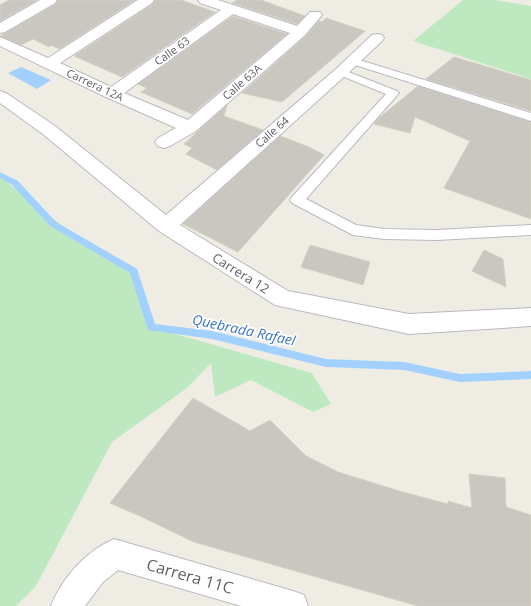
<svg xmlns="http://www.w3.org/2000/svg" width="531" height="606" font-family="'Open Sans',sans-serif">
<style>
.green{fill:#bee8c0}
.water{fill:#a2d1ff}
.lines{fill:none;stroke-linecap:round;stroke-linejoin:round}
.stream{fill:#a2d1ff;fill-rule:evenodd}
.building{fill:#cac6c0;stroke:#d4cfc1}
.service-casing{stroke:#b8bac0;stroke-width:2}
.minor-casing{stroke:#b8bac0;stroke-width:2}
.service{fill:#fff;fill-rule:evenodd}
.minor{fill:#fff;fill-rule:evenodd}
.labels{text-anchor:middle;stroke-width:3.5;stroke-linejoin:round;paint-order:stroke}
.far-street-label{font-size:11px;fill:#5b5f64;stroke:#fff}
.street-label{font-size:13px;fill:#5b5f64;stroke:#fff}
.water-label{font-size:14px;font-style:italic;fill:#3c75c0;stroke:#fff}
.near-street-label{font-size:16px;fill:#5b5f64;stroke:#fff}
</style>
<rect width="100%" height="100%" fill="#efede3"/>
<!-- green -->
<g class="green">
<path d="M463,0h31l37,6v73l-118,-38z"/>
<path d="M0,177l78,61 56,33 17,56 161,46 19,31 -18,8 -62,-32 -36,17 -4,-34 -24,25 -75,54 -76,144 -20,20h-16z"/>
</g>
<!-- water -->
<path class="water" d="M21,67l30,13 -14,9 -29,-16z"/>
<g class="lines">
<!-- stream -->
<path class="stream" d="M0,172l18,9 38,41 81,47 18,55 57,7 114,28 78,3 56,12 71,-3v8l-71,3 -56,-12 -78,-3 -114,-28 -64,-9 -18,-57 -80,-47 -38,-41 -12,-7z"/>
</g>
<!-- building -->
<g class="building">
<path d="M9,0h28l-37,21v-16z"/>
<path d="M58,0h77l-76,49 -8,-4 -2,2 -16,-8 -12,6 -21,-9 56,-32z"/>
<path d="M155,0h26l34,12 -93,65 -48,-21 79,-52z"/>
<path d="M237,0h24l44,16 -8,8 -65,-21z"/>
<path d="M233,16l54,18 -95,80 -51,-22 6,-4 -9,-4z"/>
<path d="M326,18l39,13 -83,71 -40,-9 64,-57 13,-15 3,1z"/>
<path d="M454,57l77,23v31l-105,-32z"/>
<path d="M418,86l113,36v97l-87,-31 26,-47 -55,-24 -5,16 -36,-9 5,-6z"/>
<path d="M227,105l-3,11 39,14 -46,40 -31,-16 6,-6 -8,-4z"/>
<path d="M280,136l29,11 15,8 -86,97 -55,-28z"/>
<path d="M310,245l60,17 -7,23 -62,-18z"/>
<path d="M484,250l19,9 3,28 -34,-16z"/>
<path d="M193,398l57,33 20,-11 36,36 32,16 61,19 49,13v-3l24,7 -3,-34 36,4 1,29 25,8v91h-113l-224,-64 -52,-25 -32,-14z"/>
</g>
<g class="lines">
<!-- service casing -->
<g class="service-casing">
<g id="service">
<path d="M353,58l178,55v8l-182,-58 -1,-2z"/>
<path d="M341,69l56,22 2,2 -93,106 50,26 28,4 53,1 94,-5v10l-94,5 -53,-1 -31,-4 -61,-32 -2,-3 2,-3 94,-103 -49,-20 -2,-2z"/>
</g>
</g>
<!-- minor casing -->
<g class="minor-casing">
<g id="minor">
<path d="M40,0h17l-2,3 -50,29 -5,1v-10z"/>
<path d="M138,0h16l-2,3 -92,60 51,24 110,-77 -21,-7 -2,-3h20l79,26 13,-14h10l2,3 -17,20 -109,96 -26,15 -6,2 -6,-2 -3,-4 3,-4 18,-10 -70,-31 -106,-51v-9l48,21zM233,14l57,19 -102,87 -64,-27z"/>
<path d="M377,34l5,1 2,3 -2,3 -36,34 -166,150 108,66 121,23 122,-6v18l-122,8 -134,-29 -116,-74 -116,-97 -43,-31v-12l6,2 49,33 111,89 170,-146 36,-34z"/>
<path d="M114,539l179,52 11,4 4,11h-67l-123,-36 -15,12 -18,24h-34c11,-28 35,-55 63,-67z"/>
</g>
</g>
<!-- service -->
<use href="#service" class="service"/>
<!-- minor -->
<use href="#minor" class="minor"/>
</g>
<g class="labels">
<!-- far-street labels -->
<g class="far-street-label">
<text transform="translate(172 51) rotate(-36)" y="4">Calle 63</text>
<text transform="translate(242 82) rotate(-41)" y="4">Calle 63A</text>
<text transform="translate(95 85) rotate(25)" y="4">Carrera 12A</text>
<text transform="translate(272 132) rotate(-41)" y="4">Calle 64</text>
</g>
<!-- street labels -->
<g class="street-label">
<text transform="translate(241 273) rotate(32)" y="5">Carrera 12</text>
</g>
<!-- water labels -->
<g class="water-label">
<text transform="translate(244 330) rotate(12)" y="5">Quebrada Rafael</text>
</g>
<!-- near-street labels -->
<g class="near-street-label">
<text transform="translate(190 576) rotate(16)" y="6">Carrera 11C</text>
</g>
</g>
</svg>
